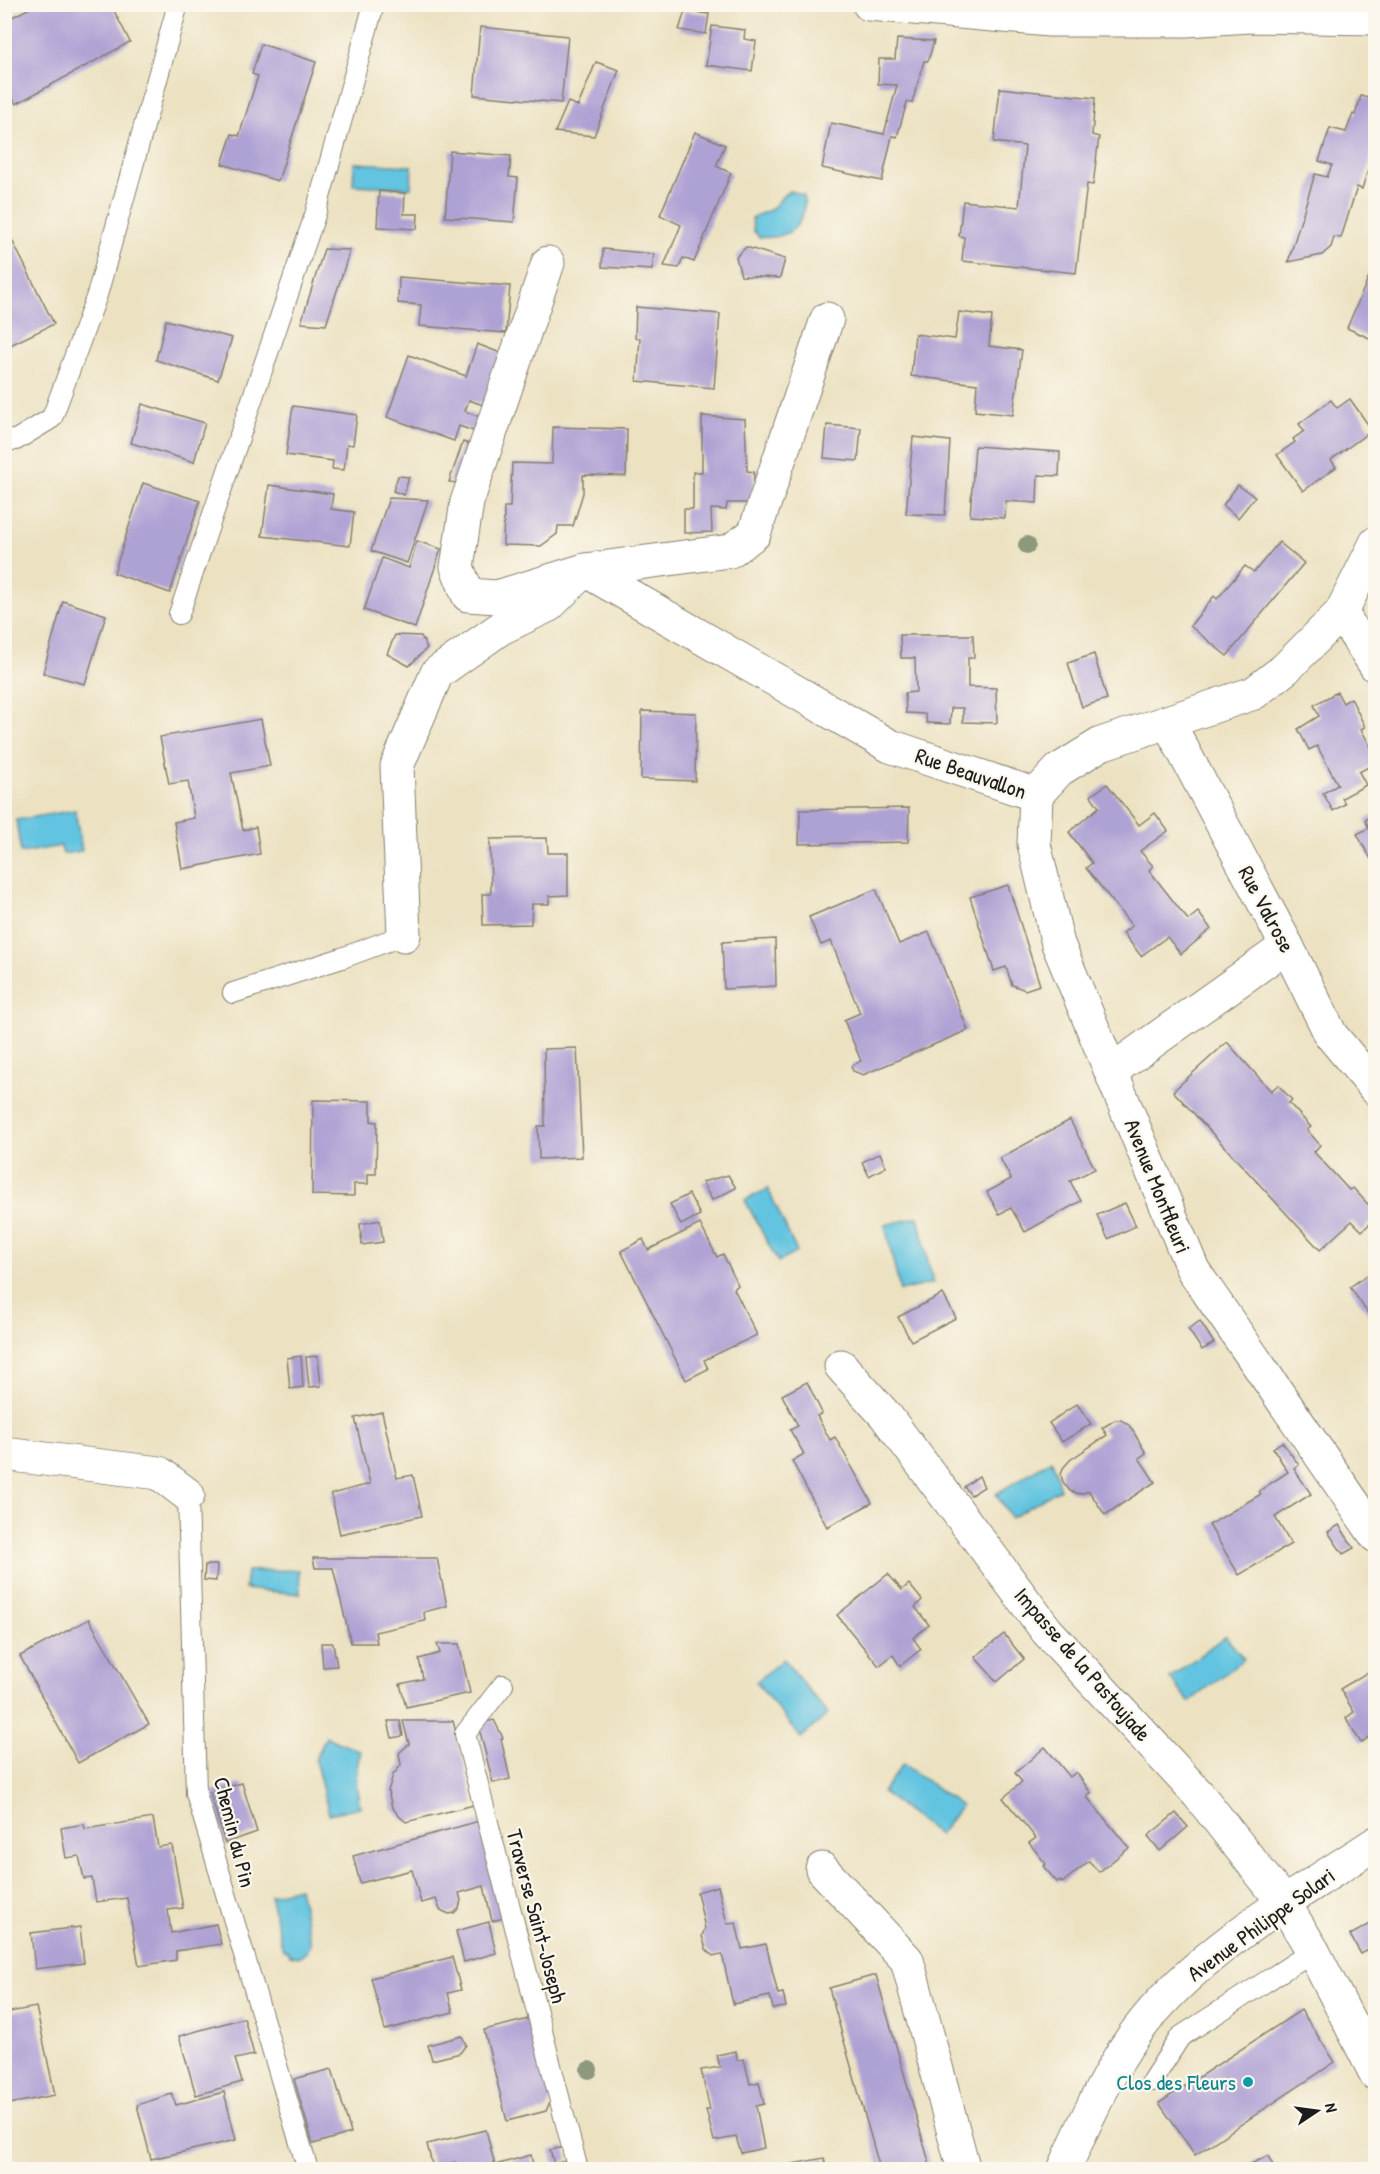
<svg xmlns="http://www.w3.org/2000/svg" width="1380" height="2174" font-family="'Patrick Hand',sans-serif">
<style>
.water{fill:#62c4e0;stroke:#3f707e;stroke-width:1.5}
.building{fill:#aea1d4}
.lines{fill:none;stroke-linecap:round;stroke-linejoin:round}
.lane-casing{stroke:#847f6f;stroke-width:22}
.street-casing{stroke:#847f6f;stroke-width:35}
.secondary-casing{stroke:#847f6f;stroke-width:35}
.lane{stroke:#fff;stroke-width:20}
.street{stroke:#fff;stroke-width:33}
.secondary{stroke:#fff;stroke-width:33}
.tree{fill:#8d987d}
.culture-dot{fill:#0f9aa8;stroke:#fbf7ec;stroke-width:2}
.labels{text-anchor:middle;stroke-width:4.5;stroke-linejoin:round;paint-order:stroke}
.street-label{font-size:22px;fill:#1c1c1c;stroke:#fbf7ec}
.culture-label{font-size:22px;fill:#0d838f;stroke:#fbf7ec;text-anchor:end}
</style>
<rect width="100%" height="100%" fill="#fbf7ec"/>
<filter id="ink" filterUnits="userSpaceOnUse"><feTurbulence type="fractalNoise" baseFrequency=".0167" numOctaves="2"/><feDisplacementMap in="SourceGraphic" scale="12" xChannelSelector="R" yChannelSelector="G"/><feConvolveMatrix kernelMatrix="1 2 1 2 8 2 1 2 1" color-interpolation-filters="sRGB"/></filter>
<filter id="wash" filterUnits="userSpaceOnUse"><feTurbulence type="fractalNoise" baseFrequency=".008" numOctaves="4" result="noise"/><feDisplacementMap in="SourceGraphic" scale="24" xChannelSelector="R" yChannelSelector="G"/><feGaussianBlur stdDeviation="1.35" result="paint"/><feColorMatrix in="noise" values="0 0 0 0 0 0 0 0 0 0 0 0 0 0 0 0 0 1.4 0 .05"/><feComposite in="paint" operator="in"/></filter>
<g filter="url(#wash)">
<rect width="100%" height="100%" fill="#ece2c2"/>
<!-- water -->
<g class="water">
<path d="M354,163l58,3 -1,22 -58,-3z"/>
<path d="M790,191l14,4c3,31 -16,45 -45,42l-6,-7 -1,-12c6,-4 13,-5 19,-9 8,-5 10,-15 19,-18z"/>
<path d="M75,810l7,41 -19,3 -2,-8 -40,7 -5,-33z"/>
<path d="M768,1189l29,63 -19,10 -33,-62z"/>
<path d="M918,1217l15,66 -33,8 -15,-66z"/>
<path d="M1051,1460c6,9 5,19 9,29l-49,29 -15,-24z"/>
<path d="M299,1570l1,24 -55,-5 2,-18z"/>
<path d="M1225,1636l19,23 -55,43 -19,-24z"/>
<path d="M783,1659l45,55 -27,24 -45,-56z"/>
<path d="M326,1737l35,15c-7,19 -5,35 -1,55l-31,7 -14,-54z"/>
<path d="M903,1764l58,42 -22,29 -57,-43z"/>
<path d="M299,1888l12,57 -2,1 -2,6 -8,5 -9,-2 -3,-5h-4l-13,-55z"/>
</g>
<g id="blocks">
<!-- building -->
<g class="building">
<path d="M36,5h75l19,37 -114,62 -12,-22v-61z"/>
<path d="M685,11l24,3 -3,20 -27,-4z"/>
<path d="M712,26l33,4 -1,9 12,2 -4,30 -46,-6z"/>
<path d="M480,27l88,9 -7,67 -87,-8z"/>
<path d="M897,39l37,2 -6,20h-4l-12,42 -5,-1 -10,35 -5,-1 -10,45 -60,-13 9,-45 53,11 13,-49 -19,-1 1,-25h16z"/>
<path d="M261,44l55,18 -38,119 -56,-17 10,-30 7,2 19,-60 -6,-2z"/>
<path d="M596,62l23,8 -25,66 -39,-4 13,-30 10,4z"/>
<path d="M1000,88l95,10 -3,37 7,2 -6,48 -6,-1 -11,89 -114,-12 2,-24 -5,-1 4,-35 56,6 6,-61 -31,-4z"/>
<path d="M1361,96l15,4v43l-14,46 -5,-2 -16,51 -7,-1 -3,10 -9,8 -34,7 27,-88 12,3 5,-12 -13,-4 11,-33 16,4 7,-18 2,1z"/>
<path d="M695,132l30,13 -9,21 15,7 -37,89 -11,-4 -4,10 -15,-2 17,-41 -21,-10z"/>
<path d="M450,151l61,5 -2,21 9,1 -4,44 -69,-5z"/>
<path d="M379,191l26,2 -1,21h14l-1,15 -40,-2z"/>
<path d="M4,224l50,100 -50,24z"/>
<path d="M746,247l39,12 -5,19 -39,-2 -5,-19z"/>
<path d="M324,249l26,1 -24,75 -25,-2z"/>
<path d="M603,249l51,5 -2,16 -50,-3z"/>
<path d="M1376,260v81l-29,-13z"/>
<path d="M399,277l111,9 -4,47 -87,-7 2,-21 -23,-2z"/>
<path d="M636,307l84,7 -6,74 -77,-7 3,-43h-5z"/>
<path d="M959,312l33,4 -3,30 33,4 -9,65 -38,-4 2,-27 -66,-8 4,-42 40,5z"/>
<path d="M166,320l66,18 -14,42 -62,-20z"/>
<path d="M477,344l34,13 -20,51 -22,-8 -4,11 22,9 -5,14 -23,-8 -5,15 -67,-24 22,-62 57,21z"/>
<path d="M1350,399l22,31 -41,30 5,7 -33,24 -26,-36 18,-13 -2,-3 11,-8 -5,-7 32,-24 6,8z"/>
<path d="M142,404l63,19 -11,39 -63,-19z"/>
<path d="M293,406l64,9 -4,30 -6,-1 -3,26 -12,-1 1,-8 -47,-6z"/>
<path d="M702,416l43,3 2,52 7,1 -1,31h-26l-1,7 -15,-1 1,23 -28,1v-24h9v-37h9z"/>
<path d="M827,425l34,3 -3,33 -34,-3z"/>
<path d="M553,427l74,2 -1,47 -43,-1v18l-10,33h-15l-1,8 -16,12 -38,-1 1,-38h6l2,-44 40,1z"/>
<path d="M913,437l37,4 -5,74 -39,-1z"/>
<path d="M463,442l14,5 -14,37 -14,-2z"/>
<path d="M975,446l85,6 -1,24 -21,-1 -1,28 -31,-2 -1,17 -35,-2z"/>
<path d="M398,476l11,1 -5,18 -11,-4z"/>
<path d="M143,483l57,18 -30,92 -56,-20z"/>
<path d="M269,485l64,9 -2,15 23,3 -4,34 -88,-10z"/>
<path d="M1238,485l17,12 -17,21 -15,-13z"/>
<path d="M389,498l39,2 -21,63 -36,-12z"/>
<path d="M417,541l24,8 -26,79 -51,-18 18,-52 27,10z"/>
<path d="M1279,542l25,21 -77,93 -37,-30 24,-30 3,3 28,-33 9,6z"/>
<path d="M63,601l43,14 -21,69 -42,-11z"/>
<path d="M395,635l26,1 6,12 -18,18 -22,-12z"/>
<path d="M900,635h73l1,23h-6v29l28,1 1,35 -34,-1v-14h-12l-1,16 -23,-1 -2,-9 -19,-1 -1,-20 11,-1 -1,-34h-14z"/>
<path d="M1094,654l13,45 -25,8 -14,-44z"/>
<path d="M1337,692l6,11 8,-5 14,29 -4,2 15,28v6l-17,9 7,13 -24,13 3,6 -12,7 -10,-18 15,-8 -21,-39 -8,4 -11,-21 21,-13 -5,-11z"/>
<path d="M642,711l54,2 -1,68 -54,-2z"/>
<path d="M261,719l9,47 -39,7 12,57 13,-3 4,27 -78,15 -8,-47 20,-4 -6,-37 -19,3 -9,-47z"/>
<path d="M1107,784l32,41 16,-12 13,18 -28,20 13,15 -4,4 39,50 10,-8 13,17 -30,25 -14,-17 -26,19 -18,-23 9,-7 -46,-58 6,-5 -23,-31 30,-25 -8,-11z"/>
<path d="M909,808l-1,34 -109,2 1,-34z"/>
<path d="M1376,814v54l-19,-34 12,-6 -4,-8z"/>
<path d="M547,838l1,15h20v42l-19,1v8h-17l-1,20 -48,1 -1,-31h9l-1,-55z"/>
<path d="M1008,885l32,100 -15,5 -13,-5 -6,-18 -12,4 -24,-74z"/>
<path d="M876,889l23,55 30,-12 39,98 -105,45 -10,-4 -2,-5 10,-5 -17,-41 16,-7 -29,-72 -10,4 -12,-28z"/>
<path d="M775,939l1,47 -52,3 -2,-47z"/>
<path d="M1227,1042l44,49 7,-6 14,15 -3,3 22,24 -4,3 13,15 -6,7 35,38 4,-2 23,25v5l-14,13 -10,-10 -32,29 -147,-159z"/>
<path d="M577,1048l5,109 -43,2 -1,-33h7l-1,-77z"/>
<path d="M313,1100l58,1v20l6,1 -1,52h-8v10h-14v12l-42,-1z"/>
<path d="M1070,1120l25,49 -25,12 11,20 -56,31 -14,-24 -12,6 -12,-22 24,-13 -11,-21z"/>
<path d="M880,1153l6,14 -17,9 -7,-14z"/>
<path d="M728,1175l8,13 -24,12 -10,-18z"/>
<path d="M689,1194l11,21 -19,10 -11,-21z"/>
<path d="M1125,1203l11,23 -28,13 -11,-24z"/>
<path d="M380,1220l3,22 -21,3 -2,-21z"/>
<path d="M700,1224l17,33 6,-3 15,31 -4,4 23,46 -53,25 4,9 -22,11 -65,-129 22,-12 5,11z"/>
<path d="M1376,1269v56l-26,-38z"/>
<path d="M943,1294l13,24 -45,23 -13,-24z"/>
<path d="M1200,1321l14,22 -12,7 -14,-21z"/>
<path d="M301,1356l2,31 -13,2 -3,-31z"/>
<path d="M318,1356l3,30 -12,1 -3,-30z"/>
<path d="M807,1382l15,31 -5,3 13,24 5,-3 37,66 -45,24 -35,-66 12,-7 -14,-24 8,-4 -16,-31z"/>
<path d="M1077,1404l14,20 -29,18 -13,-19z"/>
<path d="M382,1412l15,66 16,-3 9,41 -82,18 -9,-40 39,-10 -15,-66z"/>
<path d="M1115,1420h6l9,6 16,27 -7,5 16,24 -50,33 -16,-24 -9,3 -10,-3 -7,-9 -2,-7 2,-7 7,-8 37,-25 -5,-7z"/>
<path d="M1282,1442l17,23 -5,4 17,25 -36,23 16,27 -52,31 -30,-50 52,-31 -2,-3 29,-19 -15,-24z"/>
<path d="M979,1476l5,11 -13,8 -7,-8z"/>
<path d="M1339,1525l15,23 -11,6 -15,-22z"/>
<path d="M313,1558h124l10,48 -23,6 1,9 -50,11 2,11h-26l-18,-75h-18z"/>
<path d="M205,1565h12l-1,16 -12,-1z"/>
<path d="M888,1574l14,16 7,-6 13,16 -7,7 14,18 -16,13 8,11 -21,17 -7,-11 -14,11 -42,-51z"/>
<path d="M89,1619l60,105 -71,39 -58,-107z"/>
<path d="M1004,1634l20,25 -27,23 -22,-25z"/>
<path d="M321,1643h12l4,23 -14,1z"/>
<path d="M437,1644h22l11,49 -64,14 -6,-23 23,-5 -4,-20 21,-6z"/>
<path d="M1376,1667v80l-7,-10 -8,6 -15,-25 8,-6 -14,-23z"/>
<path d="M494,1720l9,18 -2,1 9,40 -17,4 -15,-59z"/>
<path d="M388,1721h12l3,15 -11,2z"/>
<path d="M403,1721h50l21,84 -68,17 -7,-6 -7,-9 -4,-16 5,-16 8,-10 -2,-12 10,-9z"/>
<path d="M1045,1747l25,30 6,-5 15,21 -4,4 42,51 -30,24 -10,-11 -27,22 -2,-3 -3,2 -14,-16 3,-2 -17,-21 7,-5 -33,-40 19,-16 -7,-9z"/>
<path d="M242,1783l15,49 -32,11 -15,-51z"/>
<path d="M1176,1813l12,14 -28,24 -12,-15z"/>
<path d="M153,1818l5,29 14,-2 11,63 -15,2 3,23 45,-9 5,20 -45,7v9l-37,6 -12,-68 -31,4 -4,-24 -8,1 -5,-23 -13,2 -5,-30 23,-4 1,5z"/>
<path d="M483,1820l25,97 -16,4 -8,-35 -25,7 2,7 -2,8 -5,5 -5,1 -9,-4 -4,-11 -15,4 -9,-33 -52,13 -7,-27z"/>
<path d="M718,1886l9,38 9,-1 6,26 24,-5 12,50 5,-1 3,14 -13,2 -3,-13 -37,8 -11,-50 -9,2 -7,-7 -4,-13 3,-8 -8,-36z"/>
<path d="M1376,1921v25l-15,8 -11,-19z"/>
<path d="M489,1922l7,31 -32,9 -8,-31z"/>
<path d="M80,1927l4,36 -49,6 -4,-36z"/>
<path d="M452,1957l9,33 -13,3 5,19 -68,18 -14,-52z"/>
<path d="M876,1975l55,194h-51l-51,-181z"/>
<path d="M36,2007l19,88 -51,10v-92z"/>
<path d="M1301,2010l34,52 -140,93 -36,-52z"/>
<path d="M244,2018l10,37 -19,4 7,23 -46,13 -17,-59z"/>
<path d="M533,2018l19,79 -6,14 -39,10 -23,-91z"/>
<path d="M462,2036l4,9 -6,8 -28,7 -4,-15z"/>
<path d="M736,2051l1,9 7,-1 6,25 9,-2 5,22 -8,2 8,42 -23,5 -5,-16 -22,4 -8,-31h4l-9,-40 19,-3 -3,-12z"/>
<path d="M332,2069l19,64 -38,11 -19,-65z"/>
<path d="M224,2092l12,48 -85,19 -14,-54 35,-11 4,11z"/>
<path d="M486,2130l9,35 36,-10 3,14h-76l-2,-7 -23,6 -6,-24z"/>
<path d="M565,2147l3,13 -14,4 -4,-14z"/>
<path d="M1268,2156l7,13h-35z"/>
<path d="M824,2158l3,11h-57v-1z"/>
</g>
</g>
</g>
<g filter="url(#ink)">
<use href="#blocks" fill-opacity="0" stroke="#847f6f" stroke-width="1.5"/>
<g class="lines">
<!-- lane casing -->
<g class="lane-casing">
<g id="lane">
<path d="M4,440h12l36,-22 45,-123 81,-291"/>
<path d="M179,614l136,-399 59,-211"/>
<path d="M233,993l109,-35 62,-23"/>
<path d="M188,1495l8,298 112,377"/>
<path d="M503,1685l-38,49 113,436"/>
<path d="M1152,2081l28,-44 133,-86"/>
</g>
</g>
<!-- street casing -->
<g class="street-casing">
<g id="street">
<path d="M869,4l180,16h137l64,-4 126,2"/>
<path d="M548,263l-81,239 -10,65 11,28 29,2 88,-27 145,-19 24,-17 73,-215"/>
<path d="M585,570l305,176 146,49 23,-25 42,-26 153,-51 31,-24 56,-56 35,-70"/>
<path d="M1341,613l35,53"/>
<path d="M1168,722l119,224 44,89 45,54"/>
<path d="M1036,795l-2,49 24,100 135,326 183,266"/>
<path d="M404,935l-7,-169 40,-93 64,-45 48,-23 32,-32"/>
<path d="M1111,1071l176,-125"/>
<path d="M841,1366l45,50 161,215 151,163 86,109 29,48 63,123"/>
<path d="M4,1454l155,19 29,22"/>
<path d="M822,1869l85,91 57,210"/>
</g>
</g>
<!-- secondary casing -->
<g class="secondary-casing">
<path id="secondary" d="M1064,2170c18,-42 37,-84 62,-123 56,-87 165,-148 250,-204"/>
</g>
<!-- lane -->
<use href="#lane" class="lane"/>
<!-- street -->
<use href="#street" class="street"/>
<!-- secondary -->
<use href="#secondary" class="secondary"/>
</g>
<!-- trees -->
<g class="tree">
<circle cx="1027" cy="545" r="9"/>
<circle cx="589" cy="2070" r="9"/>
</g>
</g>
<!-- markers -->
<circle class="culture-dot" cx="1248" cy="2082" r="6"/>
<g class="labels">
<!-- street labels -->
<g class="street-label">
<text transform="translate(971 773) rotate(19)" y="8">Rue Beauvallon</text>
<text transform="translate(1267 909) rotate(62)" y="8">Rue Valrose</text>
<text transform="translate(1158 1186) rotate(68)" y="8">Avenue Montfleuri</text>
<text transform="translate(1083 1664) rotate(49)" y="8">Impasse de la Pastoujade</text>
<text transform="translate(235 1832) rotate(76)" y="8">Chemin du Pin</text>
<text transform="translate(537 1916) rotate(75)" y="8">Traverse Saint-Joseph</text>
<text transform="translate(1261 1924) rotate(-36)" y="8">Avenue Philippe Solari</text>
</g>
<!-- culture labels -->
<g class="culture-label">
<text x="1236" y="2090">Clos des Fleurs</text>
</g>
</g>
<!-- margin -->
<rect width="1380" height="2174" fill="none" stroke="#fbf7ec" stroke-width="24"/>
<!-- north arrow -->
<g transform="translate(1317 2111) rotate(77)" stroke="#fbf7ec" stroke-width="4.5" paint-order="stroke">
<path d="M0-4.5L10 22L0 15L-10 22Z" fill="#1c1c1c"/>
<text y="-9" font-size="16" font-weight="bold" text-anchor="middle" fill="#1c1c1c">N</text>
</g>
</svg>
